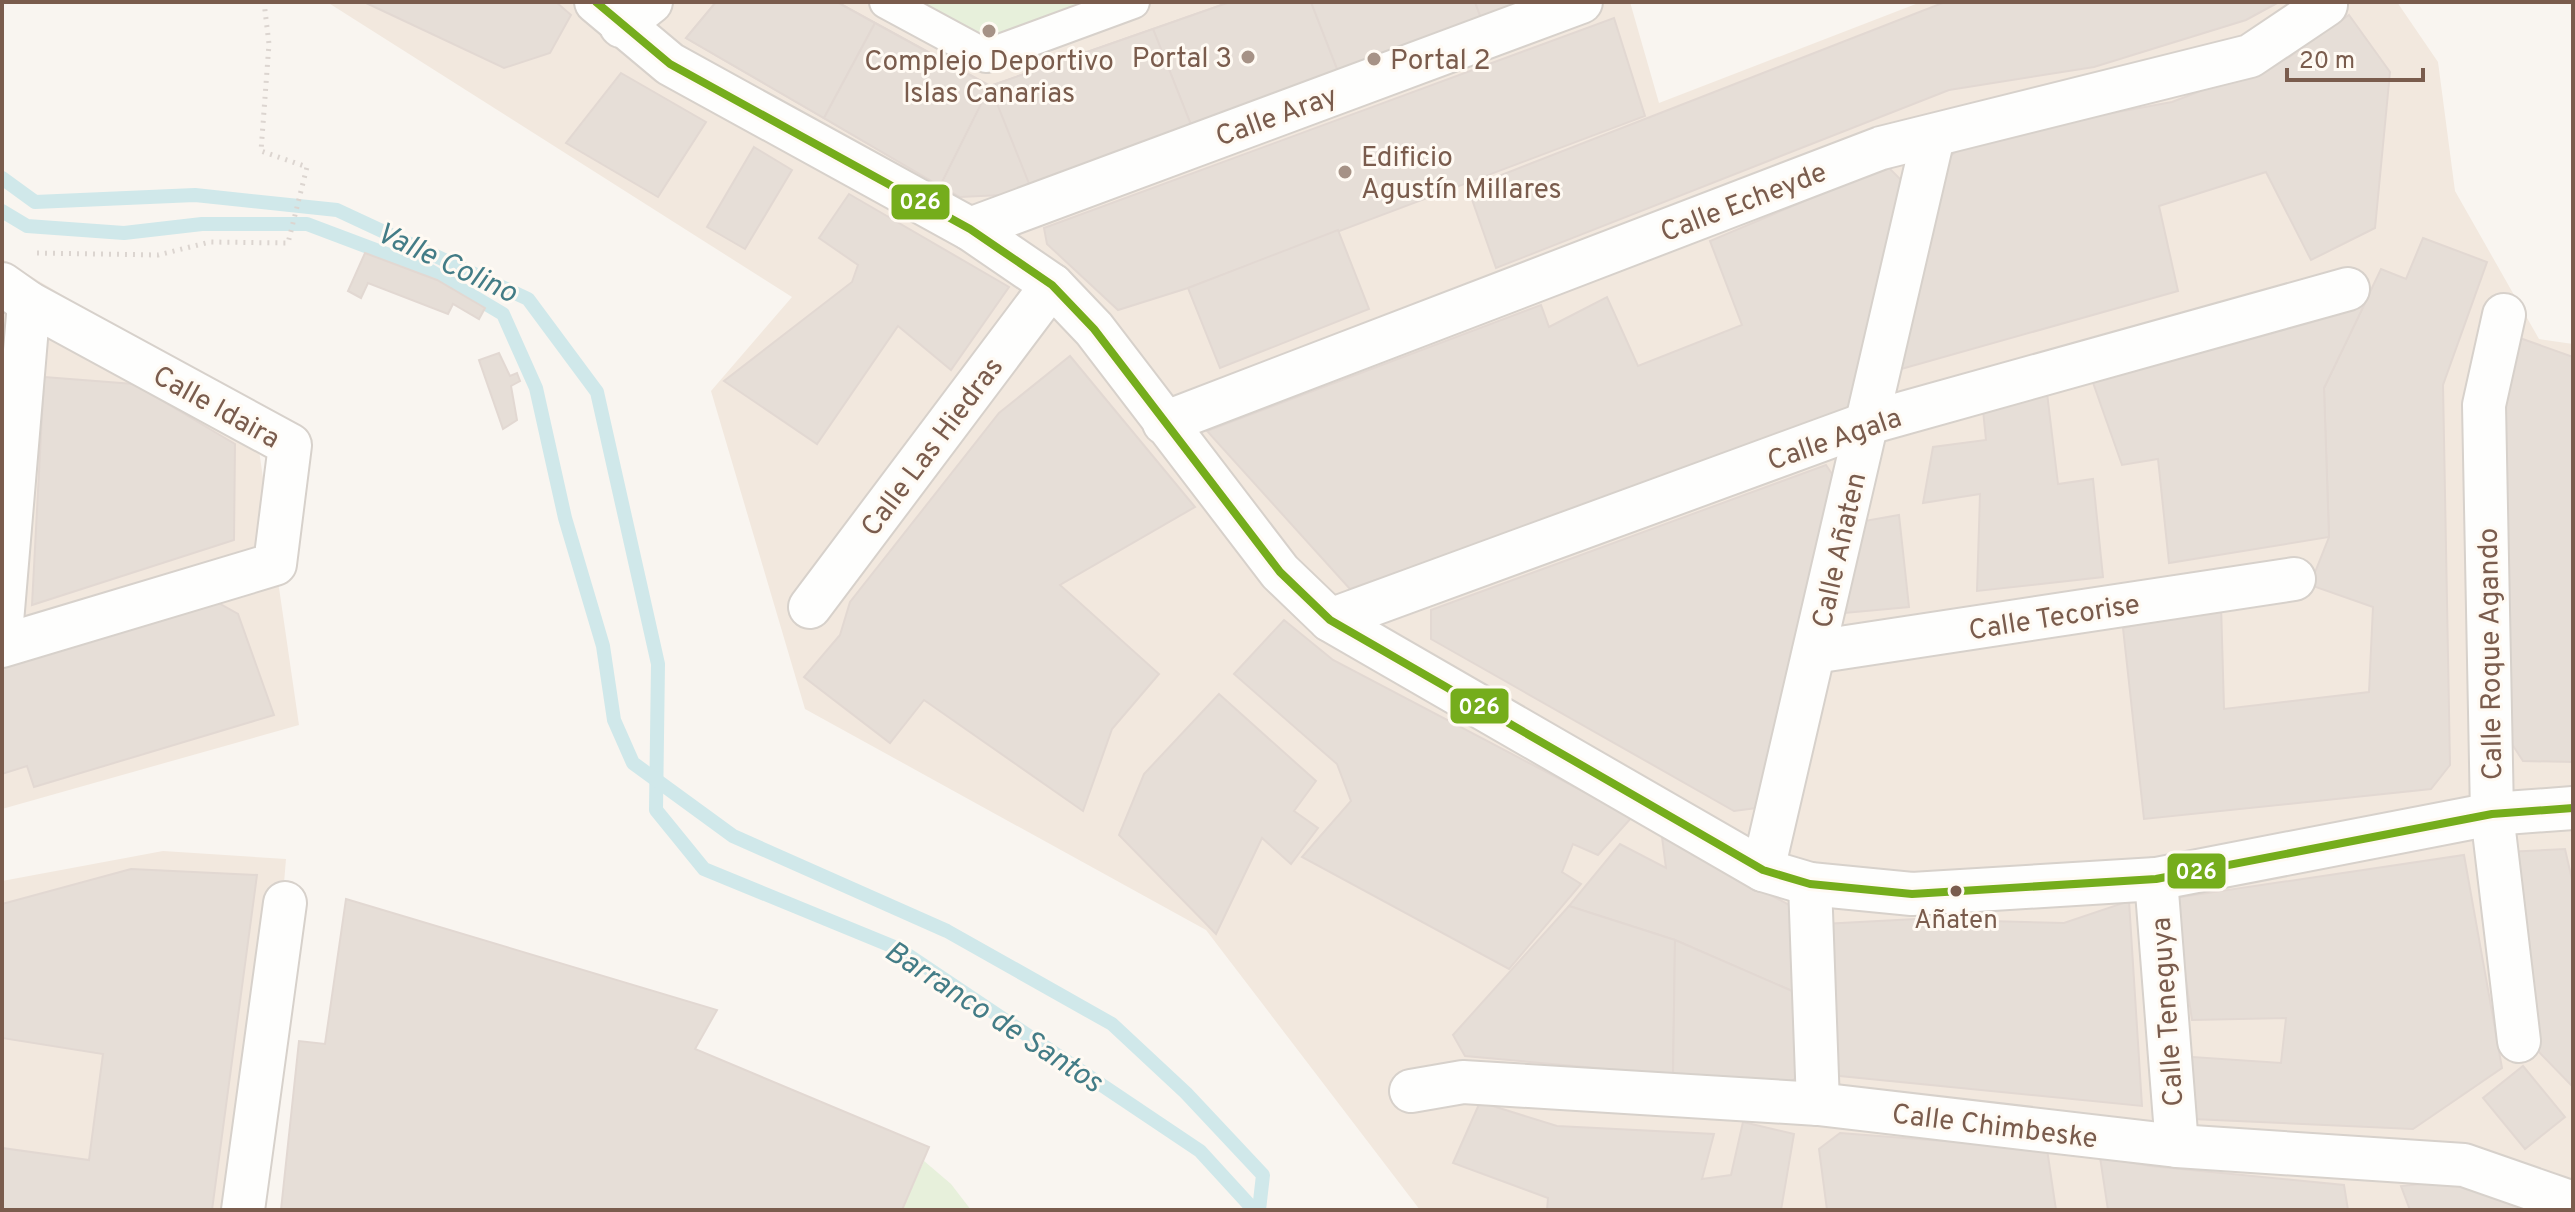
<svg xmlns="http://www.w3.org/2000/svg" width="2575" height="1212" font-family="Overpass,sans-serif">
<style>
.residential{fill:#f2e8de}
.green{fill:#e7f0db}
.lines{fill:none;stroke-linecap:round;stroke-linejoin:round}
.stream{stroke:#d0e8ea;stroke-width:14}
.building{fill:#e6ded7;stroke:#e2d8d2;stroke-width:2}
.pedestrian-casing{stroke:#d7d1cb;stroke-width:36}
.minor-casing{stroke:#d7d1cb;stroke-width:46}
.path{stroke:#dcd5d0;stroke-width:5;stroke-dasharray:2 6;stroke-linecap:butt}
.pedestrian{stroke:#fefefd;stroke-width:32}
.minor{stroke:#fefefd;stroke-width:42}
.bus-1-casing{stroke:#fffaf3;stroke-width:14}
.bus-1{stroke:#75ad1c;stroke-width:8}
.poi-dot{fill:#a69286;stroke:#fffaf3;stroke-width:3}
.bus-dot{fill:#7a5c4d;stroke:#fffaf3;stroke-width:3}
.labels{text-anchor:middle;stroke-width:6;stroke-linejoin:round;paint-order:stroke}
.bus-label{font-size:26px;fill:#7a5c4d;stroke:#fffaf3}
.poi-label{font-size:28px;fill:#7a5c4d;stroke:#fffaf3;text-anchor:start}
.street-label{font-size:28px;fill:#7a5c4d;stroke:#fffaf3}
.water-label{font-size:30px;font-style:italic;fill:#437c86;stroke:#fffaf3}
.line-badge{stroke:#fffaf3;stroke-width:3}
.badge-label{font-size:22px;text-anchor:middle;font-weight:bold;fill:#fff}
</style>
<rect width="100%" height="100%" fill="#f9f5f0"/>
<!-- residential -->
<g class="residential">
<path d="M327,2h1303l29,101 262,-101h476l41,60 17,129 84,148 34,5v866h-1153l-214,-280 -401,-221 -94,-318 81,-94z"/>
<path d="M2,259l251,150 46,316 -297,84z"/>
<path d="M163,851l123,8 -29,351h-255v-329z"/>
</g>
<!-- green -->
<g class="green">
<path d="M918,2h173l-108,39z"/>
<path d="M924,1161l27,23 20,26h-69z"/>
</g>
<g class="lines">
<!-- stream -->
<g class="stream">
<path d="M2,178l33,24 160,-7 142,15 191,89 69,93 61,272 -2,146 48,59 195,80 301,202 54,59"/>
<path d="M2,211l25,15 97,7 78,-9h105l122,46 74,44 33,74 29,130 38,128 11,74 19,43 100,73 214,95 165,93 74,69 77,82 -4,35"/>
</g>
</g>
<!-- building -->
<g class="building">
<path d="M364,2h192l15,13 -21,38 -46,15z"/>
<path d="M716,2h121l153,84 240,-84h350l-554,192 -66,3 -274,-159z"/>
<path d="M716,2h121l38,21 -51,95 -138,-80z"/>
<path d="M1230,2h81l32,82 -148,51 -42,-106z"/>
<path d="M1311,2h164l12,32 -144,50z"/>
<path d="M1475,2h105l-93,32z"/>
<path d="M1945,2h334l-33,18 -152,47 -145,23 -453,178 -28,-80z"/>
<path d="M2349,15l41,57 -15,156 -64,32 -45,-88 -107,34 19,85 -284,80 50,-211 33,-22 195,-36 117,-45z"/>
<path d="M1614,18l31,98 -457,172 -70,22 -71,-66 -3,-16z"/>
<path d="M875,23l115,63 -50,100 -116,-68z"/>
<path d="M1153,29l42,106 -163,56 -42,-105z"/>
<path d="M621,73l85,49 -48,75 -92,-54z"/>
<path d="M754,147l38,23 -47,79 -38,-22z"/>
<path d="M1887,166l22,22 -53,221 -506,180 -143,-158 334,-126 8,22 58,-30 31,69 104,-41 -32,-84z"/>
<path d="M849,194l160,93 -58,83 -53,-44 -81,118 -93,-63 128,-99 6,-17 -39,-27z"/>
<path d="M1338,230l31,79 -149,59 -32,-80z"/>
<path d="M2423,238l64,24 -44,123 7,380 -19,24 -287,30 -21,-191 98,-24 3,105 145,-17 4,-85 -63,-22 19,-48 -5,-149 57,-119 25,10z"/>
<path d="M365,253l72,27 48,28 -6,11 -26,-15 -5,10 -80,-31 -7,15 -13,-7z"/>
<path d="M2369,295l-45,93 5,149 -160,26 -11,-104 -36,6 -31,-88z"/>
<path d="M2517,337l56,20v405l-50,-1 -15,-23 -6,-363z"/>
<path d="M499,353l11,23 7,-3 3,8 -9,5 6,34 -14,9 -24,-69z"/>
<path d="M1070,356l125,151 -135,78 99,89 -47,55 -29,82 -159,-111 -34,43 -86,-66 36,-42 10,-33 149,-189z"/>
<path d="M44,377l90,7 101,60 -1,96 -202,65z"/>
<path d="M2047,393l11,91 35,-5 10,98 -126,14 3,-97 -57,9 10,-56 53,-7 -3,-30z"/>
<path d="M1826,465l10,15 -80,328 -22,3 -303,-172v-29z"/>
<path d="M1899,515l10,92 -75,7 19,-91z"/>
<path d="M208,597l30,17 36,101 -240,72 -7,-21 -25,8v-117z"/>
<path d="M1284,620l49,40 299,157 -34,38 -25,-11 -11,28 19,12 -72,85 -207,-112 49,-56 -14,-37 -103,-90z"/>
<path d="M1219,694l97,87 -22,30 24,17 -27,36 -29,-26 -46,96 -97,-99 25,-61z"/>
<path d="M1662,837l133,71 4,86 -124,-54 -106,-34 51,-62 46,24z"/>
<path d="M2565,849l8,35v203l-36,-37 -31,-198z"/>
<path d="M2464,855l38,213 -89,61 -220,-10 -15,-63 103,7 5,-45 -94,2 -18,-122z"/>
<path d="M131,869l126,6 -45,335h-210v-62l87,12 14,-106 -101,-16v-134z"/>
<path d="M346,899l371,111 -22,39 234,98 -27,63h-621l18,-169 26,3z"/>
<path d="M2129,901l13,205 -312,-31 -7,-151 93,-5 148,4z"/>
<path d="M1569,906l106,34 -2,135 -208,-19 -12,-21z"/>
<path d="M1675,940l124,54 6,75 -16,15 -116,-9z"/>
<path d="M2523,1066l42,51 -40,32 -42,-51z"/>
<path d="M1480,1102l77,24 157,8 -12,45 29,-4 12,-53 51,12 -13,76h-234l1,-12 -95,-35z"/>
<path d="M1840,1133l207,16 9,61h-229l-8,-61z"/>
<path d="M2100,1157l50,9 194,19 4,25h-240z"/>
<path d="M2462,1180l65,26v4h-117l-9,-24z"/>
</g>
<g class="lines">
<!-- pedestrian casing -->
<g class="pedestrian-casing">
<path id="pedestrian" d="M886,2l100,54 147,-54"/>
</g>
<!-- minor casing -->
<g class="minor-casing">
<g id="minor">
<path d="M596,2l74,62 300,165 82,56 42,44 186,243 50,48 433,250 47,14 102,10 244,-15 336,-65 81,-6"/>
<path d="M621,26l30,-24"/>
<path d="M970,229l611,-227"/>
<path d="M2,284l27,19 261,142 -15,119 -273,82"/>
<path d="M2504,315l-20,90 8,409 27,227"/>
<path d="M1164,423l717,-275 369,-92 76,-51"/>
<path d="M810,607l242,-322"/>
<path d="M1330,620l538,-197 480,-134"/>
<path d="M2,622l27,-319"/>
<path d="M1814,652l480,-73"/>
<path d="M1763,870l170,-733"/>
<path d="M2156,879l21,267"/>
<path d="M1810,884l8,220"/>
<path d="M1411,1091l52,-9 355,22 359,42 287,19 109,38"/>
<path d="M243,1210l42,-307"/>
</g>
</g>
<!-- path -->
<path class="path" d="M37,253l121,2 52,-13 78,1 19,-76 -46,-16 8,-107 -5,-42"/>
<!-- pedestrian -->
<use href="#pedestrian" class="pedestrian"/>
<!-- minor -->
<use href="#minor" class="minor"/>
<!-- bus-1 casing -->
<g class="bus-1-casing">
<path id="bus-1" d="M596,2l74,62 300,165 82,56 42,44 186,243 50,48 433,250 47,14 102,10 244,-15 336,-65 81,-6"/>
</g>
<!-- bus-1 -->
<use href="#bus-1" class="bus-1"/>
</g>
<!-- markers -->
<g class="poi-dot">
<circle cx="989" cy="31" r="8"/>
<circle cx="1248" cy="57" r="8"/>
<circle cx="1374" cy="59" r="8"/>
<circle cx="1345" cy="172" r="8"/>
</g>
<circle class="bus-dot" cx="1956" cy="891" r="7"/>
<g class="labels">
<!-- bus labels -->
<g class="bus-label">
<text x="1956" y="928">Añaten</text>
</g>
<!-- poi labels -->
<g class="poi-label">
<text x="1232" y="67" text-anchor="end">Portal 3</text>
<text x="1390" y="69">Portal 2</text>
<text x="989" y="70" text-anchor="middle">Complejo Deportivo<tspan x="989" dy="32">Islas Canarias</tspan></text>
<text x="1361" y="166">Edificio<tspan x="1361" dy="32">Agustín Millares</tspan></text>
</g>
<!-- street labels -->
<g class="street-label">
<text transform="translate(1276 115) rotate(-20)" y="10">Calle Aray</text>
<text transform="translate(1743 201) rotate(-21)" y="10">Calle Echeyde</text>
<text transform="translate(217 406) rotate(29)" y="10">Calle Idaira</text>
<text transform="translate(1834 438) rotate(-19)" y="10">Calle Agala</text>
<text transform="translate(931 446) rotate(-53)" y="10">Calle Las Hiedras</text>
<text transform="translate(1838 550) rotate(-77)" y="10">Calle Añaten</text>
<text transform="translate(2054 616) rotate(-9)" y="10">Calle Tecorise</text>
<text transform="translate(2489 654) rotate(-91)" y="10">Calle Roque Agando</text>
<text transform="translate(2166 1012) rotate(-94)" y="10">Calle Teneguya</text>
<text transform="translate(1995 1125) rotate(7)" y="10">Calle Chimbeske</text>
</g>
<!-- water labels -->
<g class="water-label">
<text transform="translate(447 262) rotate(25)" y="10">Valle Colino</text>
<text transform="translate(994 1016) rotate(33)" y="10">Barranco de Santos</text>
</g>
</g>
<g class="line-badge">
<rect x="890" y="183" width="61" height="38" rx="8" fill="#75ad1c"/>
<rect x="1449" y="687" width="61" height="38" rx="8" fill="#75ad1c"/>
<rect x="2166" y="852" width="61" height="38" rx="8" fill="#75ad1c"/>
</g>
<g class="badge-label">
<text x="920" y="209">026</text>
<text x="1479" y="714">026</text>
<text x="2196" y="879">026</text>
</g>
<!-- border -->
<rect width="2575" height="1212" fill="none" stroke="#7a5c4d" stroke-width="8"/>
<!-- scale -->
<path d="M2287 68v12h136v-12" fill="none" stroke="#7a5c4d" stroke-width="4"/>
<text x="2299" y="68" font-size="24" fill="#7a5c4d" stroke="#fffaf3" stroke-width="6" paint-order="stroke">20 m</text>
</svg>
